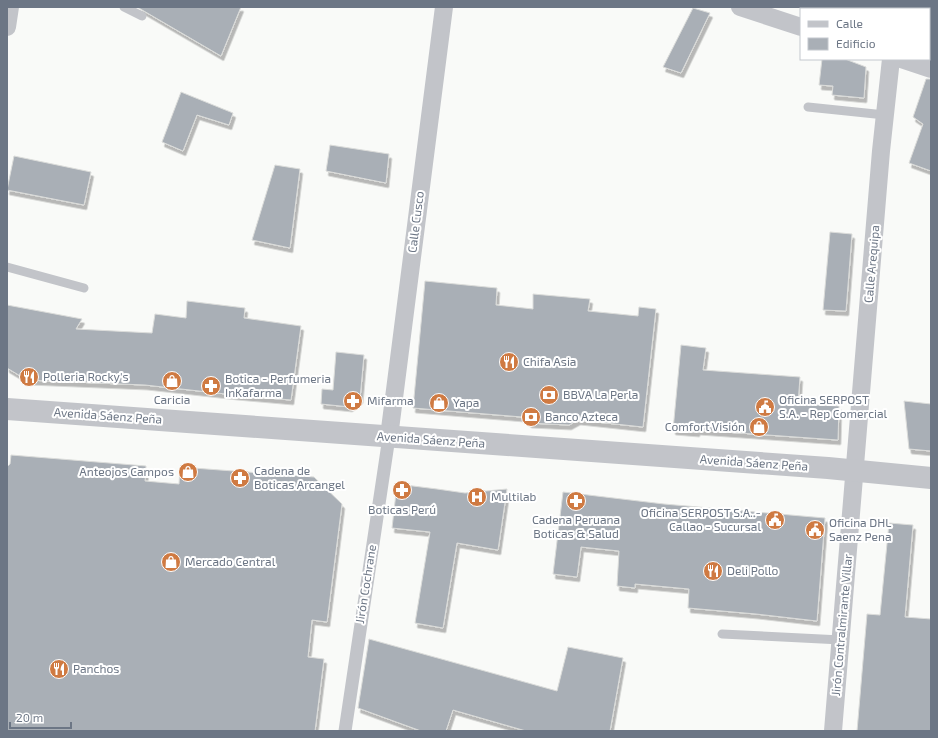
<svg xmlns="http://www.w3.org/2000/svg" width="938" height="738" font-family="'Exo 2',sans-serif">
<style>
.building{fill:#a9afb6;stroke:#dbdcda;filter:url(#shadow)}
.lines{fill:none;stroke-linecap:round;stroke-linejoin:round}
.service{stroke:#c2c4c9;stroke-width:9}
.pedestrian{stroke:#c2c4c9;stroke-width:13}
.minor{stroke:#c2c4c9;stroke-width:18}
.tertiary{stroke:#c2c4c9;stroke-width:22}
.labels{text-anchor:middle;stroke-width:4;stroke-linejoin:round;paint-order:stroke}
.street-label{font-size:12px;fill:#6c7685;stroke:#fff}
.poi-label{font-size:12px;fill:#6c7685;stroke:#fff;text-anchor:start}
</style>
<defs>
<filter id="shadow"><feDropShadow dx="2.5" dy="4.5" stdDeviation="0" flood-color="#0004"/></filter>
</defs>
<rect width="100%" height="100%" fill="#f9faf8"/>
<!-- building -->
<g class="building">
<path d="M137,7h104l-20,49z"/>
<path d="M693,8l17,5 -29,60 -18,-6z"/>
<path d="M822,59h23l21,8 -2,31 -32,-3 1,-9 -14,-1z"/>
<path d="M926,79h5v92l-22,-8 14,-39 -10,-7z"/>
<path d="M181,92l52,21 -4,12 -32,-10 -14,36 -21,-9z"/>
<path d="M330,145l59,9 -3,29 -60,-12z"/>
<path d="M14,156l77,16 -7,33 -77,-15z"/>
<path d="M275,165l25,4 -10,79 -38,-8z"/>
<path d="M830,232l22,2 -6,77 -23,-1z"/>
<path d="M425,281l72,7 -1,17 37,4v-15l57,5 -2,12 50,5 1,-9 17,2 -13,118 -65,-7 -9,5 -40,-2 -7,-6 -109,-9z"/>
<path d="M187,301l58,7 -1,10 57,8 -10,74 -56,-5 -90,-10 -118,-5 -20,-12v-63l75,14 -6,10 76,4 3,-19 31,4z"/>
<path d="M681,345l25,3 -3,22 97,7 -2,27 41,2 -1,34 -141,-10v2l-24,-2z"/>
<path d="M336,352l28,3 -4,44 -10,8 -29,-3 1,-15 11,1z"/>
<path d="M904,401l27,3v47l-22,-2z"/>
<path d="M11,455l135,11 -1,15 34,3 1,-17 134,10 28,27 -15,118 -15,-2 -4,37 16,2 -9,72h-308v-264l3,-3z"/>
<path d="M397,484l40,5 28,4 42,-4 -9,61 -41,-7 -14,85 -28,-5 15,-91 -38,-4z"/>
<path d="M563,492l101,12 161,14 -8,103 -61,-7 -68,-6 1,-19 -54,-5v4l-18,-2 2,-35 -38,-4 -4,30 -24,-3z"/>
<path d="M889,523l24,2 -8,92 26,2v112h-74l10,-117 13,1z"/>
<path d="M369,639l188,52 11,-44 55,11 -13,73h-84l-73,-21 -7,21h-25l-63,-23z"/>
</g>
<g class="lines">
<!-- service -->
<g class="service">
<path d="M124,7l18,9"/>
<path d="M808,107l77,8"/>
<path d="M7,267l77,21"/>
<path d="M722,634l119,6"/>
</g>
<!-- pedestrian -->
<path class="pedestrian" d="M345,731l44,-294"/>
<!-- minor -->
<g class="minor">
<path d="M740,7l61,20"/>
<path d="M896,9v-2"/>
<path d="M7,27l3,-20"/>
<path d="M901,59l30,10"/>
<path d="M389,437l55,-430"/>
<path d="M833,731l48,-580 10,-92"/>
</g>
<!-- tertiary -->
<path class="tertiary" d="M7,409l821,59 103,10"/>
</g>
<!-- icons -->
<defs>
<g id="restaurant-disc" transform="scale(1)"><circle r="9.5" fill="#cf7a42" stroke="#fff"/><path d="M-5-6h1v4h1v-4h1v4h1v-4h1v5L-1.5 .5V6h-2V.5L-5-1ZM5-6V6H3V1.5H1.5Q1.5-4 5-6Z" fill="#fff"/></g>
<g id="shop-disc" transform="scale(1)"><circle r="9.5" fill="#cf7a42" stroke="#fff"/><path d="M-5-2.5h2.3a2.7 3.5 0 0 1 5.4 0H5L5.5 6h-11ZM-1.5-2.5h3a1.5 2.3 0 0 0-3 0Z" fill="#fff"/></g>
<g id="pharmacy-disc" transform="scale(1)"><circle r="9.5" fill="#cf7a42" stroke="#fff"/><path d="M-2-6h4v4h4v4h-4v4h-4v-4h-4v-4h4Z" fill="#fff"/></g>
<g id="bank-disc" transform="scale(1)"><circle r="9.5" fill="#cf7a42" stroke="#fff"/><path d="M-6-4H6V4H-6ZM0-2.3a2.3 2.3 0 1 0 0 4.6a2.3 2.3 0 1 0 0-4.6Z" fill="#fff"/></g>
<g id="civic-disc" transform="scale(1)"><circle r="9.5" fill="#cf7a42" stroke="#fff"/><path d="M-.6-6.5H3V-4.5H.6V-3L4-1V1h2V6H-6V1h2V-1L-.6-3ZM-1.2 2.5V6h2.4V2.5Z" fill="#fff"/></g>
<g id="hospital-disc" transform="scale(1)"><circle r="9.5" fill="#cf7a42" stroke="#fff"/><path d="M-5-5h3v3.5h4V-5h3V5h-3V1.5h-4V5h-3Z" fill="#fff"/></g>
</defs>
<g fill-rule="evenodd">
<use href="#restaurant-disc" x="509" y="362"/>
<use href="#restaurant-disc" x="29" y="377"/>
<use href="#shop-disc" x="172" y="381"/>
<use href="#pharmacy-disc" x="211" y="386"/>
<use href="#bank-disc" x="549" y="395"/>
<use href="#pharmacy-disc" x="353" y="401"/>
<use href="#shop-disc" x="439" y="403"/>
<use href="#civic-disc" x="765" y="407"/>
<use href="#bank-disc" x="531" y="417"/>
<use href="#shop-disc" x="759" y="427"/>
<use href="#shop-disc" x="188" y="472"/>
<use href="#pharmacy-disc" x="240" y="478"/>
<use href="#pharmacy-disc" x="402" y="490"/>
<use href="#hospital-disc" x="477" y="497"/>
<use href="#pharmacy-disc" x="576" y="501"/>
<use href="#civic-disc" x="775" y="520"/>
<use href="#civic-disc" x="815" y="530"/>
<use href="#shop-disc" x="171" y="562"/>
<use href="#restaurant-disc" x="713" y="571"/>
<use href="#restaurant-disc" x="59" y="669"/>
</g>
<g class="labels">
<!-- street labels -->
<g class="street-label">
<text transform="translate(416 222) rotate(-83)" y="4">Calle Cusco</text>
<text transform="translate(872 264) rotate(-85)" y="4">Calle Arequipa</text>
<text transform="translate(108 416) rotate(4)" y="4">Avenida Sáenz Peña</text>
<text transform="translate(431 440) rotate(4)" y="4">Avenida Sáenz Peña</text>
<text transform="translate(754 463) rotate(4)" y="4">Avenida Sáenz Peña</text>
<text transform="translate(366 584) rotate(-81)" y="4">Jirón Cochrane</text>
<text transform="translate(842 625) rotate(-85)" y="4">Jirón Contralmirante Villar</text>
</g>
<!-- poi labels -->
<g class="poi-label">
<text x="523" y="366">Chifa Asia</text>
<text x="43" y="381">Polleria Rocky's</text>
<text x="225" y="383">Botica - Perfumeria<tspan x="225" dy="14">InKafarma</tspan></text>
<text x="563" y="399">BBVA La Perla</text>
<text x="172" y="404" text-anchor="middle">Caricia</text>
<text x="779" y="404">Oficina SERPOST<tspan x="779" dy="14">S.A. - Rep Comercial</tspan></text>
<text x="367" y="405">Mifarma</text>
<text x="453" y="407">Yapa</text>
<text x="545" y="421">Banco Azteca</text>
<text x="745" y="431" text-anchor="end">Comfort Visión</text>
<text x="254" y="475">Cadena de<tspan x="254" dy="14">Boticas Arcangel</tspan></text>
<text x="174" y="476" text-anchor="end">Anteojos Campos</text>
<text x="491" y="501">Multilab</text>
<text x="402" y="514" text-anchor="middle">Boticas Perú</text>
<text x="761" y="517" text-anchor="end">Oficina SERPOST S.A..-<tspan x="761" dy="14">Callao - Sucursal</tspan></text>
<text x="576" y="524" text-anchor="middle">Cadena Peruana<tspan x="576" dy="14">Boticas &amp; Salud</tspan></text>
<text x="829" y="527">Oficina DHL<tspan x="829" dy="14">Saenz Pena</tspan></text>
<text x="185" y="566">Mercado Central</text>
<text x="727" y="575">Deli Pollo</text>
<text x="73" y="673">Panchos</text>
</g>
</g>
<!-- border -->
<rect width="938" height="738" fill="none" stroke="#6c7685" stroke-width="16"/>
<!-- legend -->
<rect x="800" y="8" width="130" height="52" fill="#ffffff" stroke="#c4c8ce"/>
<rect x="808" y="21" width="20" height="6" fill="#c2c4c9" stroke="#c4c8ce"/>
<text x="836" y="28" font-size="12" fill="#6c7685">Calle</text>
<rect x="808" y="38" width="20" height="12" fill="#a9afb6" stroke="#c4c8ce"/>
<text x="836" y="48" font-size="12" fill="#6c7685">Edificio</text>
<!-- scale -->
<path d="M10 722v6h61v-6" fill="none" stroke="#6c7685" stroke-width="2"/>
<text x="16" y="722" font-size="12" fill="#6c7685" stroke="#ffffff" stroke-width="3" paint-order="stroke">20 m</text>
</svg>
